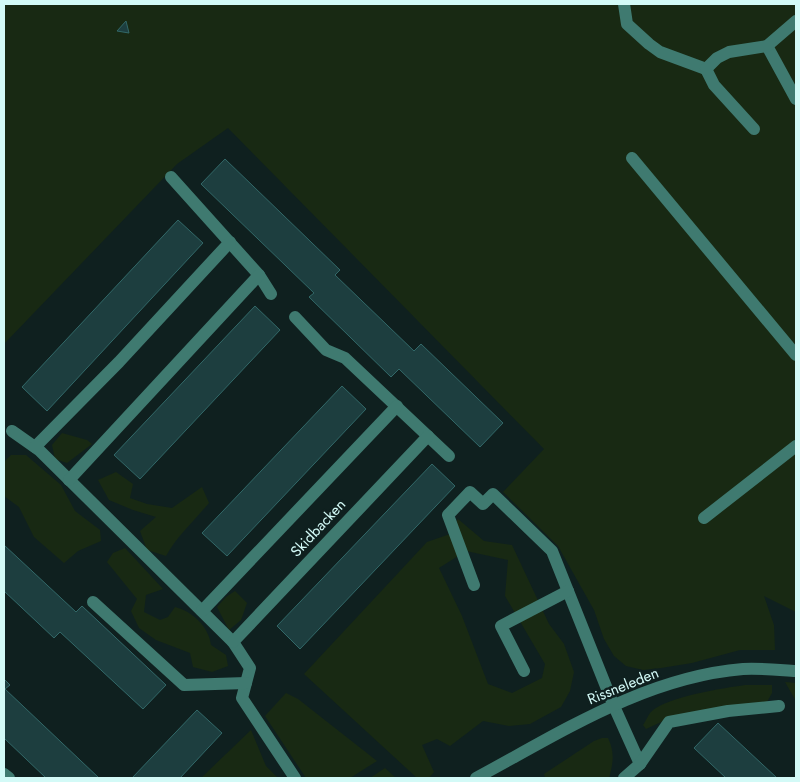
<svg xmlns="http://www.w3.org/2000/svg" width="800" height="782" font-family="Jost,sans-serif">
<style>
.green{fill:#182913}
.building{fill:#1d3e3f;stroke:#326868}
.lines{fill:none;stroke-linecap:round;stroke-linejoin:round}
.minor{stroke:#3f7a70;stroke-width:12}
.labels{text-anchor:middle;stroke-width:5;stroke-linejoin:round;paint-order:stroke}
.street-label{font-size:15px;fill:#d3faf7;stroke:#0f201f}
</style>
<rect width="100%" height="100%" fill="#0f201f"/>
<!-- green -->
<g class="green">
<path d="M4,4h792v608l-32,-16 10,29 1,25h-35l-48,13 -31,5 -18,2 -17,-4 -12,-10 -10,-17 -10,-29 -36,-64 -55,-54 41,-43 -316,-321 -51,36 -173,180z"/>
<path d="M62,433l25,7 5,4 -25,19 -12,-4 -3,-14z"/>
<path d="M11,455h15l35,30 14,26 25,19 1,11 -23,10 -14,12 -30,-26 -15,-30 -15,-11v-34z"/>
<path d="M116,472l17,12 -3,14 17,6 25,4 30,-21 7,16c-15,18 -32,33 -43,53l-19,-6 -7,-19 16,-14 -23,-7 -24,-10 -11,-20z"/>
<path d="M458,519l26,22 28,4 37,79 15,20 10,28 -4,19 -9,16 -31,17 -21,2 -26,-5 -33,25 -13,-7 -15,6 12,27 -5,6h-12l-113,-104 123,-132 23,-8 8,22 -19,12 23,48 26,68 24,9 30,-15 3,-14 -40,-68 3,-36 -42,-9 -11,-27z"/>
<path d="M125,548l38,41 -17,6 -2,17 16,8 8,-3 7,-10c17,4 34,20 36,38l15,10 2,11 -16,6 -19,-5 -3,-14 -34,-13 -17,-12 -8,-17 6,-12 -30,-37 6,-9z"/>
<path d="M235,591l12,12 -6,17 -12,10 -12,-23 9,-10z"/>
<path d="M785,682l11,1v19v-1z"/>
<path d="M745,685h27v8l-5,9 -95,15 -26,12 -3,-4c3,-4 5,-10 8,-13 14,-15 73,-24 94,-27z"/>
<path d="M286,693l12,6 79,62 -27,17h-44l-41,-62z"/>
<path d="M251,730l15,36 12,12h-77z"/>
<path d="M602,738h6c7,14 5,26 1,40h-54l-10,-1 -1,-3 50,-33z"/>
<path d="M385,768l11,10h-26z"/>
</g>
<!-- building -->
<g class="building">
<path d="M126,21l3,12 -12,-2z"/>
<path d="M225,159l115,111 -5,5 79,76 7,-7 82,79 -23,24 -81,-78 -8,8 -82,-80 5,-4 -113,-109z"/>
<path d="M178,220l25,23 -156,168 -25,-24z"/>
<path d="M255,306l25,24 -140,149 -26,-24z"/>
<path d="M342,386l24,23 -139,147 -25,-23z"/>
<path d="M432,464l23,22 -155,163 -23,-23z"/>
<path d="M4,545l72,67 6,-6 84,79 -23,24 -83,-77 -6,6 -50,-47z"/>
<path d="M4,679l6,6 -5,4 94,89h-53l-42,-40z"/>
<path d="M197,710l25,23 -42,45h-48z"/>
<path d="M718,723l59,55h-51l-32,-30z"/>
</g>
<g class="lines">
<!-- minor -->
<g class="minor">
<path d="M624,4l3,20 22,20 11,8 46,17"/>
<path d="M767,46l29,53"/>
<path d="M754,129l-40,-44 -8,-16 11,-11 12,-6 38,-6 29,-25"/>
<path d="M632,158l164,197"/>
<path d="M171,177l88,98 12,19"/>
<path d="M295,317l31,33 19,8 104,98"/>
<path d="M12,431l27,19 194,192 17,26 -8,30 53,80"/>
<path d="M35,447l84,-85 111,-120"/>
<path d="M69,480l190,-205"/>
<path d="M704,518l92,-72"/>
<path d="M474,585l-26,-70 22,-23 13,12 10,-10 59,57 61,153 27,60"/>
<path d="M93,602l91,83 62,-2"/>
<path d="M202,611l195,-205"/>
<path d="M233,642l195,-206"/>
<path d="M524,671l-23,-45 67,-35"/>
<path d="M4,774l5,4"/>
<path d="M476,778c84,-45 169,-101 267,-109 17,-1 36,1 53,2"/>
<path d="M624,778l16,-14 29,-42 59,-11 51,-5"/>
</g>
</g>
<g class="labels">
<!-- street labels -->
<g class="street-label">
<text transform="translate(318 528) rotate(-47)" y="5">Skidbacken</text>
<text transform="translate(623 686) rotate(-22)" y="5">Rissneleden</text>
</g>
</g>
<!-- border -->
<rect width="800" height="782" fill="none" stroke="#d3faf7" stroke-width="10"/>
</svg>
